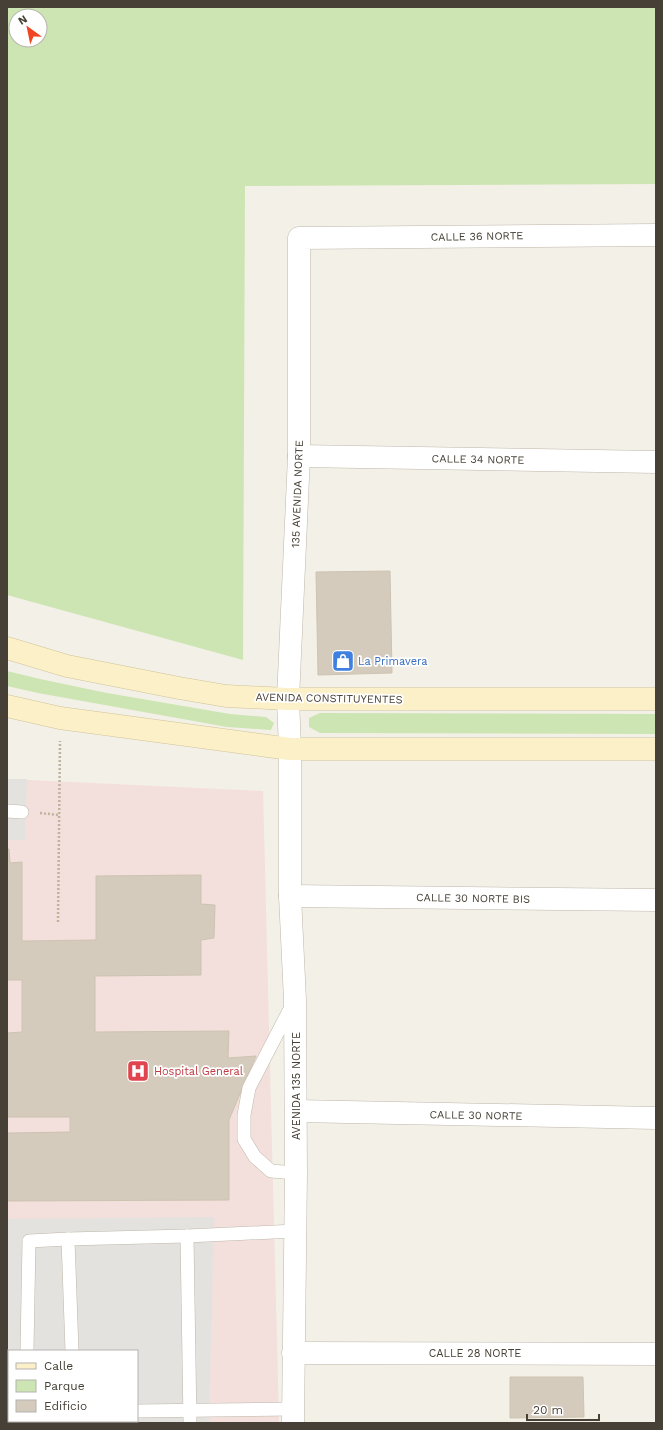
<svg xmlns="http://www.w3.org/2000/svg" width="663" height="1430" font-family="'Work Sans',sans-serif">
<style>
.medical{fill:#f3dfdb;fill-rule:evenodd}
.green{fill:#cde5b2;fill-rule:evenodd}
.parking{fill:#e4e2df}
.building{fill:#d4cbbd;stroke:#cec3b1}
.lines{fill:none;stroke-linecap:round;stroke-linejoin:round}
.lane-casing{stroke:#beb7aa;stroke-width:14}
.street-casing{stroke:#beb7aa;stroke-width:23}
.secondary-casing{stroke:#d0c399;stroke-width:23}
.path{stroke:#bfb39c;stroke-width:2.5;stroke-dasharray:2 2;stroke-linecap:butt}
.lane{stroke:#fff;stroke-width:13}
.street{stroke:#fff;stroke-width:22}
.secondary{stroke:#fcf0c8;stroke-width:22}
.labels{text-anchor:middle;stroke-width:3.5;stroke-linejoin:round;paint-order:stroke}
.street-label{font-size:11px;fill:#464036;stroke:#fff}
.shop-label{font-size:11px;fill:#366cbe;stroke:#fff;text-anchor:start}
.health-label{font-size:11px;fill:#be3a42;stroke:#fff;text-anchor:start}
</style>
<rect width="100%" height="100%" fill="#f3f0e7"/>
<!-- medical -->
<path class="medical" d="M7,779l256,12 16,632h-272zM9,1351h128v70h-128z"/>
<!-- green -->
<g class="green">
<path d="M7,7h649v177l-411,2 -2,474 -236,-65zM16,16h24v24h-24z"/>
<path d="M7,671l33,8 67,14 123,21 36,3 8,6 -3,7 -44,-3 -189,-34 -31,-7z"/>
<path d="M320,713l336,1v20l-336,-1 -11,-6v-9z"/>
</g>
<!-- parking -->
<g class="parking">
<path d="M7,779h20l-2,61h-18z"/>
<path d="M214,1217l-5,206h-200v-2h128v-70h-128v67l-2,-199z"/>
</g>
<!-- building -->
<g class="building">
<path d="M390,571l2,102 -74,2 -2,-103z"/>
<path d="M7,849h2l1,14 12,-1v79l74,-1v-64l105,-1v29l14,1 -1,33 -13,2v35l-106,1v56l134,-1 -1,27 28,-2 -27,64v80l-222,1v-68l63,-1v-15h-63v-84l15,-1v-52h-15z"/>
<path d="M510,1377h73l1,40 -74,1z"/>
</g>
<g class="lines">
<!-- lane casing -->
<g class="lane-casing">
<g id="lane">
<path d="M7,811l15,1"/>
<path d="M292,1005l-43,83 -5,27v24l11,18 16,14 25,2"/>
<path d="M187,1236l3,187"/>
<path d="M27,1351l2,-110 39,-2"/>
<path d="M72,1351l-4,-112 119,-3 108,-5"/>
<path d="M137,1411l156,-2"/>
<path d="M73,1421v2"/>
<path d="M25,1423v-2"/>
</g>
</g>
<!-- street casing -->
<g class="street-casing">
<g id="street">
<path d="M299,456l357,6"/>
<path d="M290,896l366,4"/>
<path d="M296,1111l360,7"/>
<path d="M293,1353l363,1"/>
<path d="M293,1423l3,-250 -1,-173 -5,-104v-147l-2,-50 11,-243v-218l357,-3"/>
</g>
</g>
<!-- secondary casing -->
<g class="secondary-casing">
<g id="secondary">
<path d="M7,648l60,18 112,22 47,8 62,3h368"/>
<path d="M7,706l53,12 230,31h366"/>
</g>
</g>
<!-- path -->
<g class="path">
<path d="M40,813l19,2"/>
<path d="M58,922l2,-181"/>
</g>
<!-- lane -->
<use href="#lane" class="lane"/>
<!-- street -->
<use href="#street" class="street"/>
<!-- secondary -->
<use href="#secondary" class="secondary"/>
</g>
<!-- icons -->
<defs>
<g id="shop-square" transform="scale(1.15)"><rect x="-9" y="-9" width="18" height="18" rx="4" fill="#3f7fe0" stroke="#fff"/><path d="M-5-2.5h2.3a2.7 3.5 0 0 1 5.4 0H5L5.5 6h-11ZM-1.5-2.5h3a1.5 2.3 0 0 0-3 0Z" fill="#fff"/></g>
<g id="hospital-square" transform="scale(1.15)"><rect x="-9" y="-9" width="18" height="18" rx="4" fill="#e0444e" stroke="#fff"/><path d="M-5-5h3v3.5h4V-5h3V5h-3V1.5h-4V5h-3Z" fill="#fff"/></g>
</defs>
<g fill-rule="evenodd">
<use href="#shop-square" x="343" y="661"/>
<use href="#hospital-square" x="138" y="1071"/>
</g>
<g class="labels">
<!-- street labels -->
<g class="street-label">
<text transform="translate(477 236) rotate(-1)" y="4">CALLE 36 NORTE</text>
<text transform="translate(478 459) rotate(1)" y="4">CALLE 34 NORTE</text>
<text transform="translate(297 494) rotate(-88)" y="4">135 AVENIDA NORTE</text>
<text transform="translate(329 698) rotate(1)" y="4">AVENIDA CONSTITUYENTES</text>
<text transform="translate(473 898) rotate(1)" y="4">CALLE 30 NORTE BIS</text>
<text transform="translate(296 1086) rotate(-90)" y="4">AVENIDA 135 NORTE</text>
<text transform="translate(476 1115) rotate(1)" y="4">CALLE 30 NORTE</text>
<text x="475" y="1357">CALLE 28 NORTE</text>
</g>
<!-- shop labels -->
<g class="shop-label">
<text x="358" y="665">La Primavera</text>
</g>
<!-- health labels -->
<g class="health-label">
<text x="154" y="1075">Hospital General</text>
</g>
</g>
<!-- border -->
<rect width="663" height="1430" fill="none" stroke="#464036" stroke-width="16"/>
<!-- legend -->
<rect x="8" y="1350" width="130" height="72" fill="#ffffff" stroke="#b5b3af"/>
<rect x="16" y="1363" width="20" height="6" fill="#fcf0c8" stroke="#b5b3af"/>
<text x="44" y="1370" font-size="12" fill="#464036">Calle</text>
<rect x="16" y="1380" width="20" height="12" fill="#cde5b2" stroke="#b5b3af"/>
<text x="44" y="1390" font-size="12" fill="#464036">Parque</text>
<rect x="16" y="1400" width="20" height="12" fill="#d4cbbd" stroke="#b5b3af"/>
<text x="44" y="1410" font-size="12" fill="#464036">Edificio</text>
<!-- north arrow -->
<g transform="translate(28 28) rotate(327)"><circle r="19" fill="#ffffff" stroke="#b5b3af"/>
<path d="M0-3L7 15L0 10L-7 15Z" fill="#ef4522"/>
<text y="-6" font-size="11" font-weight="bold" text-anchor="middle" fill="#464036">N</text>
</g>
<!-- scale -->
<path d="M527 1414v6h72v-6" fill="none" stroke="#464036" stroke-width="2"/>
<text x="533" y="1414" font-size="12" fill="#464036" stroke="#ffffff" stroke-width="3" paint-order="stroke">20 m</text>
</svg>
